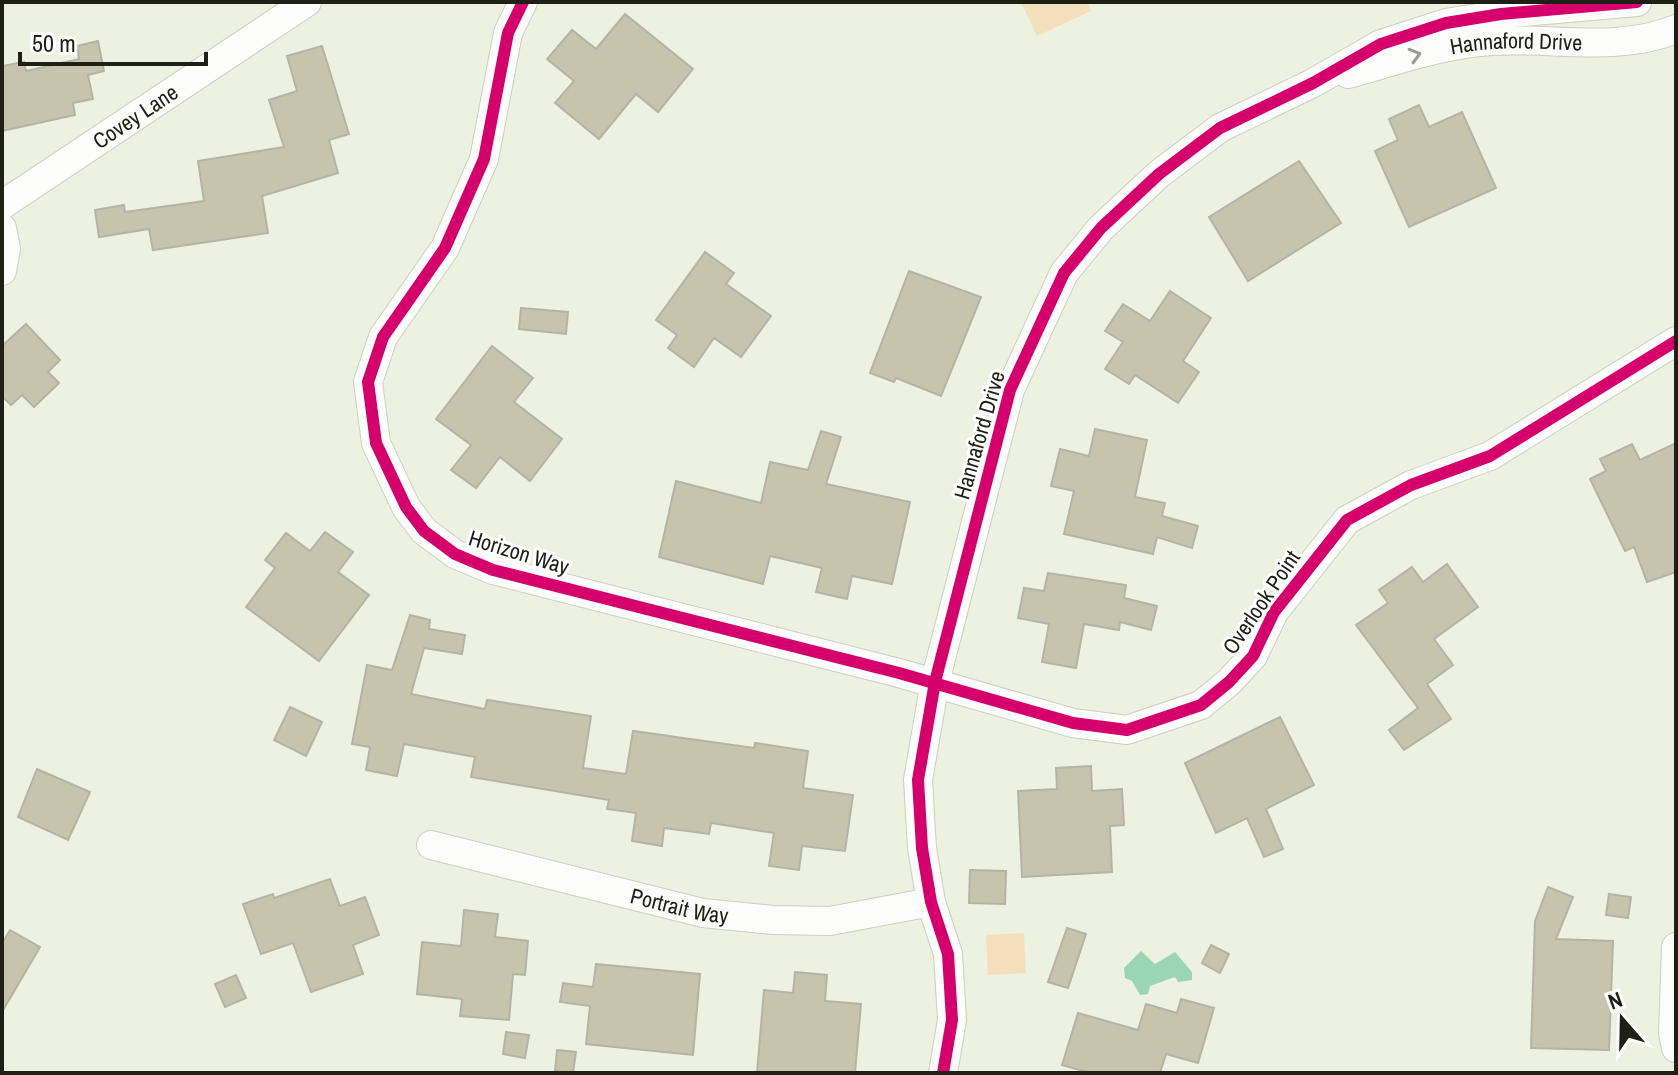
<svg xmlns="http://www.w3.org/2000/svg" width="1678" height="1075" font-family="'Archivo Narrow',sans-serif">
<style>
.green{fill:#f4dfbd}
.water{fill:#9ad6b5}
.building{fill:#c7c4ad;stroke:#b3b4a7;stroke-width:2}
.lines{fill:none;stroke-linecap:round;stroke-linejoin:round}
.minor-casing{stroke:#cccfc2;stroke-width:30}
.minor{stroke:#fcfdfa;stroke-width:28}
.cycleway-casing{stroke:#fff;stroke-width:17}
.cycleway{stroke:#d6006c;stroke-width:12}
.oneway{stroke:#989a93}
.labels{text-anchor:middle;stroke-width:6;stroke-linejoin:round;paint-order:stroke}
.street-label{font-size:22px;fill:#1e2016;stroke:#fff}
</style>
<rect width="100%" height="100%" fill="#edf1e0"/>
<!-- green -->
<g class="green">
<path d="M1021,2h66l4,9 -54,25z"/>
<path d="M1024,933l2,40 -38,2 -2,-40z"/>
</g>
<!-- water -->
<path class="water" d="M1141,951l14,13 20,-12 17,20v8l-14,2 -3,-5 -25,9 -2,8 -8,1 -8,-14 -7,-3 -1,-10z"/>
<!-- building -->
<g class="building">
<path d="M625,14l68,55 -35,43 -22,-18 -37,45 -44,-36 19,-22 -27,-22 25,-29 24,19z"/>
<path d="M98,41l6,30 -16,4 5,24 -20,4 2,12 -73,16v-65l22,-4 2,9 53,-12 -2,-13z"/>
<path d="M322,46l27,88 -20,6 9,33 -76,23 6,37 -115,17 -4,-21 -50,8 -4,-27 29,-5 1,7 79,-11 -6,-40 86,-14 -15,-47 28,-9 -10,-35z"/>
<path d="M1419,105l10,22 33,-15 34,76 -87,39 -34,-76 23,-11 -9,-21z"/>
<path d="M1299,161l42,62 -93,58 -39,-64z"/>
<path d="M705,252l29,21 -8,11 45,32 -30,41 -27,-19 -20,29 -26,-19 9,-13 -21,-15z"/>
<path d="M909,271l72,26 -40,99 -45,-18 -2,4 -24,-9z"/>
<path d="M1170,291l41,27 -28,43 16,11 -21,31 -43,-28 -6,9 -24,-15 18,-27 -18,-11 18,-27 27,17z"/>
<path d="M521,308l47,4 -2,22 -47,-5z"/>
<path d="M26,324l34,36 -12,12 11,11 -25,24 -12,-12 -11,10 -9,-9v-50z"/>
<path d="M492,346l41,32 -19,24 48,37 -32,42 -30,-24 -24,31 -25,-18 20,-25 -35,-26z"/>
<path d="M1095,429l52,11 -12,57 30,6 -3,13 36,10 -6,22 -35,-11 -4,17 -89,-20 10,-43 -23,-5 9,-37 29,7z"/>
<path d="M821,431l20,6 -15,47 84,18 -18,82 -40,-8 -5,23 -31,-7 6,-24 -52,-12 -7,28 -104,-27 17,-76 85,22 9,-41 38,8z"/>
<path d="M1676,443v129l-29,10 -13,-35 -9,4 -35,-72 16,-8 -6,-12 32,-15 8,16z"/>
<path d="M325,532l28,20 -15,20 31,23 -50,66 -73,-54 29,-39 -10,-8 21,-27 24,18z"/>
<path d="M1447,564l31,43 -44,32 19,26 -26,19 24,35 -47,31 -15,-20 29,-22 -62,-83 32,-22 -9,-13 33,-23 11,15z"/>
<path d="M1048,573l78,12 -2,13 33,8 -6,24 -31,-8 -1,8 -35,-6 -8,44 -34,-6 7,-38 -31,-6 6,-30 20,3z"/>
<path d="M410,615l20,5 -1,9 36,6 -3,19 -38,-6 -13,46 74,15 2,-9 104,16 -8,52 43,6 7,-43 121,17 1,-5 53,8 -5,37 50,7 -8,56 -43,-5 -3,24 -30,-4 5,-33 -63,-10 -2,11 -45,-6 -2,18 -30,-5 4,-28 -29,-4 2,-9 -138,-23 4,-20 -71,-13 -7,32 -31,-6 4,-23 -18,-3 15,-79 25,5z"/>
<path d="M290,707l32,15 -16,34 -32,-16z"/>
<path d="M1280,717l34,68 -48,24 17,40 -19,8 -17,-39 -31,15 -31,-70z"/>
<path d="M1091,766l1,25 30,-2 2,36 -14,1 2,46 -90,5 -4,-86 39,-2 -1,-21z"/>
<path d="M37,769l53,23 -22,48 -50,-23z"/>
<path d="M970,870l36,1 -1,33 -36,-1z"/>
<path d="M330,879l10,27 25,-9 14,38 -26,10 10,29 -52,18 -18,-49 -32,11 -18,-50 30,-10 1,4z"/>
<path d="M1548,887l25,10 -17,42 57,2 -4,109 -78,-2 4,-127z"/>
<path d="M1609,894l22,3 -3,21 -22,-3z"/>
<path d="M464,910l34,4 -3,23 33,4 -3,34 -12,-1 -4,46 -49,-4 2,-17 -45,-5 5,-52 39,4z"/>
<path d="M1067,928l19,6 -18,54 -20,-6z"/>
<path d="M10,930l30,17 -38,65v-68z"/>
<path d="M1211,945l18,9 -9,19 -18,-10z"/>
<path d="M596,964l104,10 -7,81 -107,-11 4,-38 -30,-4 3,-19 30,4z"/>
<path d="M795,972l32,3 -2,26 36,3 -6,69h-98l7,-83 29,3z"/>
<path d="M236,975l10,23 -21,9 -10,-23z"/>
<path d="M1181,999l33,9 -16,55 -32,-9 -6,19h-69l-29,-8 16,-52 60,17 8,-26 31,9z"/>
<path d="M506,1032l23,3 -4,23 -22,-4z"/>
<path d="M557,1050l19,2 -3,21 -18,-2z"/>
</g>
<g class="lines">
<!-- minor casing -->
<g class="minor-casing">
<g id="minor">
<path d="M523,2l-15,31 -24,126 -39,89 -62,89 -15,45 8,61 30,64 18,24 31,23 38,16 406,103 174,50 54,7 74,-25 28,-23 24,-26 21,-44 73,-92 64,-35 79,-29 186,-115"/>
<path id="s1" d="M1348,74c48,-13 95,-30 144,-33 61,-4 126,12 184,-12"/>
<path id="s2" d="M2,205l305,-203"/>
<path d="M2,228l4,21 -4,22"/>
<path id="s3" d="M431,845l272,68 70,7 57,1 101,-19"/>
<path d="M1676,947l-3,86 3,15"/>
<path d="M943,1073l9,-53 -4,-66 -17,-52 -9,-54 -4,-68 17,-98 75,-292 54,-117 37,-45 58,-54 61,-46 93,-45 68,-39 65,-21 55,-9 136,-12"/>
</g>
</g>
<!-- minor -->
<use href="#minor" class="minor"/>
<!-- cycleway casing -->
<g class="cycleway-casing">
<g id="cycleway">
<path d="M523,2l-15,31 -24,126 -39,89 -62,89 -15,45 8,61 30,64 18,24 31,23 38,16 406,103 174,50 54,7 74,-25 28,-23 24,-26 21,-44 73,-92 64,-35 79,-29 186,-115"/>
<path d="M943,1073l9,-53 -4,-66 -17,-52 -9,-54 -4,-68 17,-98 75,-292 54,-117 37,-45 58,-54 61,-46 93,-45 68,-39 65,-21 55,-9 136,-12"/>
</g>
</g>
<!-- cycleway -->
<use href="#cycleway" class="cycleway"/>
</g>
<!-- one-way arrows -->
<defs><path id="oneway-chevron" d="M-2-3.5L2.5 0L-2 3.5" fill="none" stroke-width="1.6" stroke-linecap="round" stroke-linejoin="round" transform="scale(2)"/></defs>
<use class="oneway" href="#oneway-chevron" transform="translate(1415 55) rotate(-16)"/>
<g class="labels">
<!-- street labels -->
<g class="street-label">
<text dy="8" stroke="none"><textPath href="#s1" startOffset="172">Hannaford Drive</textPath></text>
<text dy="8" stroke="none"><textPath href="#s2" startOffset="160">Covey Lane</textPath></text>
<text transform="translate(979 435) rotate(-74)" y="8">Hannaford Drive</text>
<text transform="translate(519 552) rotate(17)" y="8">Horizon Way</text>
<text transform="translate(1261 602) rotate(-56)" y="8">Overlook Point</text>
<text dy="8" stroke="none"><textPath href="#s3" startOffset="256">Portrait Way</textPath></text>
</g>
</g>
<!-- border -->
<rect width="1678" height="1075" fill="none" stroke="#1e2016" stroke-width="8"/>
<!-- north arrow -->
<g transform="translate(1622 1019) rotate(340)" stroke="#ffffff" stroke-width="6" paint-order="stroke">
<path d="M0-6L14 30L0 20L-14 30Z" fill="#1e2016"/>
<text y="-12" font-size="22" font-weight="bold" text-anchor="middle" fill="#1e2016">N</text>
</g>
<!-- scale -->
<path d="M20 52v12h186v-12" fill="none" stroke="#1e2016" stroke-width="4"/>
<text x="32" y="52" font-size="24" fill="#1e2016" stroke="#ffffff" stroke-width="6" paint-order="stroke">50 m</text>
</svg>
